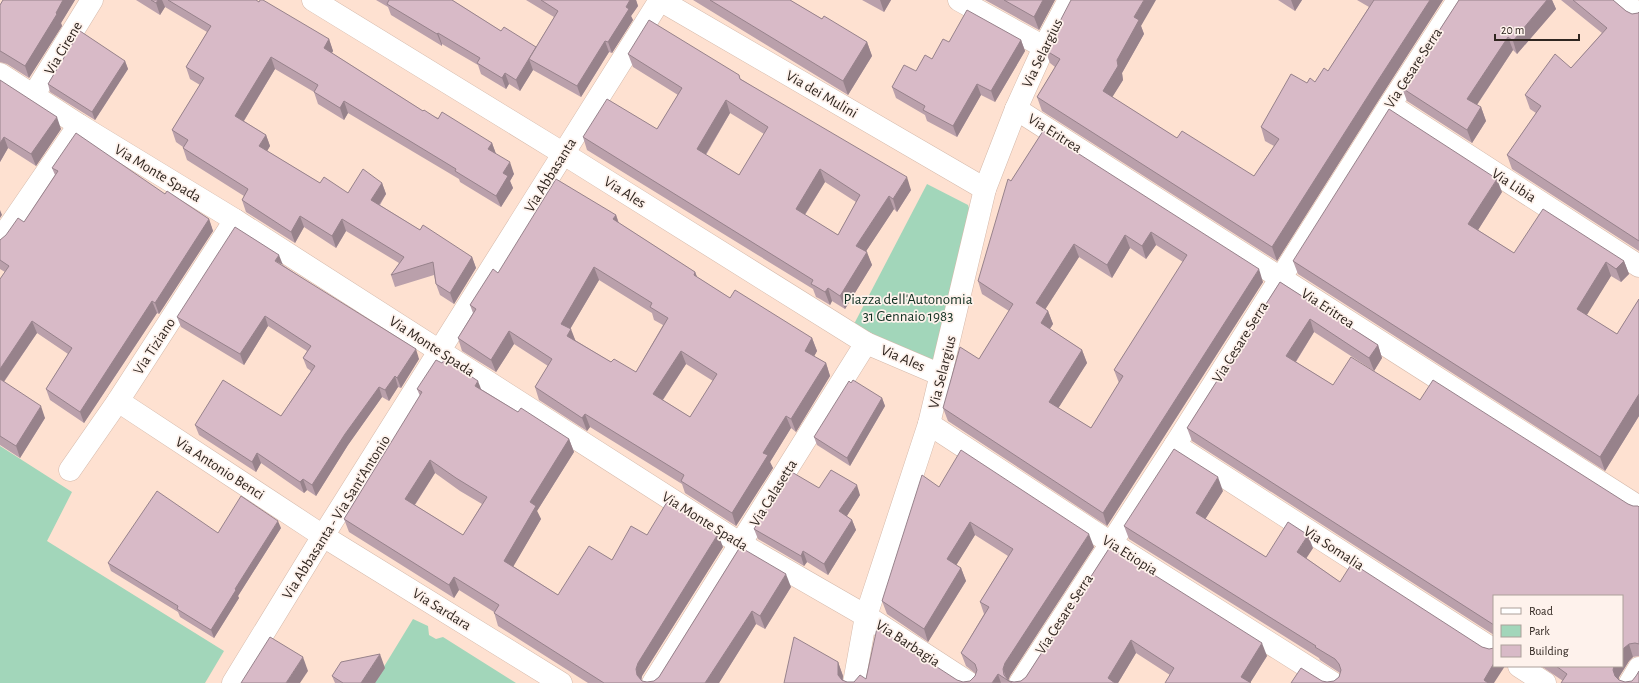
<svg xmlns="http://www.w3.org/2000/svg" width="1639" height="683" font-family="'Alegreya Sans',sans-serif">
<style>
.green{fill:#a2d6ba}
.lines{fill:none;stroke-linecap:round;stroke-linejoin:round}
.street-casing{stroke:#d5b9aa;stroke-width:23}
.secondary-casing{stroke:#d5b9aa;stroke-width:23}
.street{stroke:#fff;stroke-width:22}
.secondary{stroke:#fff;stroke-width:22}
.wall{fill:#baa0ab;fill-rule:evenodd}
.shaded-wall{fill:#97828b}
.building{fill:#d8bac7;stroke:#97828b;fill-rule:evenodd}
.labels{text-anchor:middle;stroke-width:3.5;stroke-linejoin:round;paint-order:stroke}
.street-label{font-size:15px;fill:#302620;stroke:#fef2ec}
.park-label{font-size:15px;fill:#103021;stroke:#fef2ec}
</style>
<rect width="100%" height="100%" fill="#fee1d1"/>
<!-- green -->
<g class="green">
<path d="M927,184l41,21 2,6 -34,151 -83,-36z"/>
<path d="M0,446l72,46 -25,49 177,110 -19,32h-205z"/>
<path d="M413,619l15,7 1,9 7,4 7,-2 73,46h-142z"/>
</g>
<g class="lines">
<!-- street casing -->
<g class="street-casing">
<g id="street">
<path d="M313,0l251,154 302,189 75,32"/>
<path d="M660,0l325,189"/>
<path d="M959,0l85,47"/>
<path d="M0,74l79,51 156,95 506,324 125,72 103,67"/>
<path d="M33,96l59,-96"/>
<path d="M1390,105l249,161"/>
<path d="M1016,109l623,398"/>
<path d="M0,240l79,-115"/>
<path d="M118,401l205,135 238,147"/>
<path d="M929,424l182,119 222,140"/>
<path d="M1175,445l319,205"/>
<path d="M70,470l48,-69 117,-181"/>
<path d="M1519,666l26,17"/>
<path d="M233,683l90,-147 337,-536"/>
<path d="M653,683l213,-340"/>
<path d="M854,683l12,-67 63,-192 56,-235 31,-80 28,-62 25,-47"/>
<path d="M1020,683l155,-238 215,-340 68,-105"/>
<path d="M1630,683l9,-15"/>
</g>
</g>
<!-- secondary casing -->
<g class="secondary-casing">
<path id="secondary" d="M1621,0l18,15"/>
</g>
<!-- street -->
<use href="#street" class="street"/>
<!-- secondary -->
<use href="#secondary" class="secondary"/>
</g>
<!-- wall -->
<g class="wall">
<path d="M3,0h72l-14,23 1,3 -33,52 -22,-14 -7,-2v-57z"/>
<path d="M136,0h120l73,39 4,12 -1,2 91,58 69,32 4,11 18,20 -4,7 3,7 -12,19 -41,-25 -1,-3 -111,-66 -4,7 -26,-16 -4,-12 -39,-23 -31,52 22,14 4,11 -3,5 53,32 28,10 34,-10 4,11 -6,11 40,25 52,27 4,11 -22,36 -14,-9 -4,-11 -2,-9 -39,12 -4,-12 8,-12 -53,-32 -10,17 -32,-21 -9,16 -49,-31 -4,-12 2,-4 -57,-36 -4,-12v-1l-7,-5 -4,-12 28,-45 -10,-6 -4,-12 21,-35 -42,-25 -5,8z"/>
<path d="M376,0h76l49,31 35,16 18,-30 -28,-17h110l2,6 -7,10 2,4 -21,33 -3,-1 -28,45 -48,-27 -13,21 -11,-7 -3,5 -25,-15 -3,-9 -36,-21v2l-51,-31 -3,-8z"/>
<path d="M693,0h97l32,19 45,23 5,14 -24,39z"/>
<path d="M862,0h29l-7,12z"/>
<path d="M985,0h70l-16,30z"/>
<path d="M1278,0h24l-7,11z"/>
<path d="M1357,0h86l-63,98 -103,163 -235,-150 -5,-14 18,-30 -5,-4 -5,-13 96,-24 3,8 -22,39 1,7 -11,17 65,41 77,38 20,-30 -9,-5 -4,-14 46,-44 8,-1 13,-11 41,-64z"/>
<path d="M1459,0h93l4,9 -39,45 -4,-4 -36,55 4,2 5,14 -14,22 -65,-42 -5,-13z"/>
<path d="M1561,0h52l13,11 6,3 6,-1 1,-1v239l-127,-82 -5,-14 29,-42 -6,-4 -5,-14 46,-27 31,-35z"/>
<path d="M1021,40l4,11 -30,51 -14,-7 -24,42 -30,-16 -2,-6 -29,-17 -4,-11 24,-16 16,-12 17,-17z"/>
<path d="M628,54l113,25 170,111 -14,22 -3,-3 -28,42 6,14 -27,44 -13,-8 -2,4 -10,-6 -4,-2 -3,-8 -226,-139 -4,-13 74,-8 21,-34 -45,-28zM730,113l34,21 -25,41 -33,-20zM825,182l31,20 -18,33 -33,-20z"/>
<path d="M125,61l3,8 -33,51 -45,-28 -2,-8z"/>
<path d="M0,80l61,49 -25,37 -28,-18 -8,14z"/>
<path d="M1043,131l220,151 -156,244 -159,-105 -5,-13 36,-49 30,-48 -27,-17 -4,-13 33,-100zM1156,245l27,17 -69,108 5,13 -28,45 -33,-20 29,-45 -5,-13 -32,-21 3,-5 -5,-13 -3,-2 34,-52 33,21 18,-30 16,11z"/>
<path d="M52,168l113,26 44,25 4,12 -54,83 -2,-1 -73,110 -34,-23 -4,-11 22,-35 -31,-21 -33,49 41,36 -25,40 -20,-13v-166l5,-7 -5,-3v-29l24,-18 31,-47z"/>
<path d="M1502,192l-24,38 36,23 110,8 5,13 -8,8 -10,-6 -25,39 31,19 22,-35v117l-34,55 -307,-197 -5,-13z"/>
<path d="M616,215l3,8 76,49 2,5 33,21 82,40 5,13 -3,5 12,7 4,13 -34,56 -5,-4 -21,34 3,6 -37,58 -51,-33 -3,-9 -92,-57 -3,4 -48,-31 -4,-13 13,-21 -34,-22 -18,28 -34,-21 -4,-13 15,-25 -3,-8 28,-32zM599,280l53,33 2,7 9,5 -27,47 -25,-10 -36,-22 -5,-11zM686,364l27,17 -23,36 -27,-17z"/>
<path d="M283,265l136,94 -18,29 -3,-1 -9,14 -7,-4 -34,48 -32,51 -9,-6 -3,3 -43,-30 -5,9 -57,-37 -4,-10 86,-9 30,-45 -4,-3 -4,-10 4,-7 -39,-25 -24,39 -63,-38 -4,-10z"/>
<path d="M1280,282l98,63 4,13 -8,13 -60,-39 -18,30 37,23 87,15 208,104 5,2 6,1v149l-6,1 -4,4 -10,16 -1,3 7,2 14,1 -76,-2 -22,-15h81l-128,-70v39l-302,-194 -5,-13z"/>
<path d="M417,389h64l37,23 51,27 5,13 -37,59 4,8 -28,47 45,29 54,-35 35,-25 76,12 -81,129 -1,4 1,1 5,1 7,-1 5,-4 81,-130 51,40 -26,42 -9,-5 -37,59h-131l-90,-57 -4,-14 -35,-22 -5,8 -105,-66 -5,-13 76,-123zM435,473l25,18 22,13 -19,31 -48,-30z"/>
<path d="M882,398l3,8 -35,60 -33,-21 -3,-8z"/>
<path d="M939,487l155,60 -84,129 -2,4 1,1 5,1 7,-1 5,-4 84,-130 157,109 -17,27 -80,-8 -34,-22 -18,30h-334l54,-21 5,14v4l4,2h7l12,-3 91,1 6,2 7,-1 5,-5 1,-2 -10,-8 -5,-13 23,-39 -4,-12 28,-46 -33,-21 -19,30 5,3 5,13 -38,61 -41,-28 -5,-13z"/>
<path d="M819,488l41,7 -13,21 5,4 4,10 -28,45 -21,-13 -3,4 -46,-27 -4,-10z"/>
<path d="M1223,491l-18,28 61,38 47,-9 -7,10 34,24 142,65 7,2 5,34h-203l31,-2 5,1 7,-1 5,-4 1,-4 -20,-13 -1,-2 -190,-119 -5,-13z"/>
<path d="M281,528l-43,68 1,2 -25,40 -34,-21 -2,-5 -67,-41 -3,-8 110,-30z"/>
<path d="M385,668l-10,15h-40l-3,-7z"/>
</g>
<!-- shaded-wall -->
<g class="shaded-wall">
<path d="M63,0h12l-14,23 1,3 -33,52 -4,-12z"/>
<path d="M158,0h4l3,7 -5,8 -4,-12z"/>
<path d="M630,0h6l2,6 -7,10 2,4 -21,33 -4,-11z"/>
<path d="M880,0h11l-7,12z"/>
<path d="M1043,0h12l-16,30 -5,-13z"/>
<path d="M1144,0h12l-15,26 3,8 -22,39 1,7 -15,24 -5,-13 14,-31 17,-43z"/>
<path d="M1291,0h11l-7,11z"/>
<path d="M1430,0h13l-63,98 -103,163 -5,-14 103,-162z"/>
<path d="M1547,0h5l4,9 -39,45 -4,-13z"/>
<path d="M438,33l4,11v2l-5,-12z"/>
<path d="M1508,37l5,13 -41,62 -5,-13z"/>
<path d="M329,39l4,12 -5,8 -4,-11z"/>
<path d="M1021,40l4,11 -30,51 -4,-11z"/>
<path d="M605,41l4,11 -28,45 -4,-11z"/>
<path d="M867,42l5,14 -24,39 -5,-14z"/>
<path d="M271,57l4,12 -35,58 -5,-11z"/>
<path d="M529,59l4,11 -13,21 -4,-11z"/>
<path d="M125,61l3,8 -33,51 -3,-8z"/>
<path d="M505,73l4,11 -3,5 -4,-11z"/>
<path d="M977,84l4,11 -24,42 -4,-11z"/>
<path d="M726,100l4,13 -29,49 -4,-13z"/>
<path d="M344,101l4,12 -4,7 -4,-12z"/>
<path d="M1481,107l5,14 -14,22 -5,-13z"/>
<path d="M57,117l4,12 -25,37 -5,-12z"/>
<path d="M266,135l4,11 -7,12 -4,-12z"/>
<path d="M4,137l4,11 -8,14v-19z"/>
<path d="M492,143l4,11 -8,-5z"/>
<path d="M510,162l4,12 -4,7 3,7 -12,19 -5,-11 7,-23z"/>
<path d="M820,169l5,13 -25,40 -4,-13z"/>
<path d="M907,177l4,13 -14,22 -4,-13z"/>
<path d="M1497,179l5,13 -29,46 -5,-14z"/>
<path d="M382,183l4,11 -11,17 -4,-11z"/>
<path d="M889,196l5,13 -33,50 -5,-13z"/>
<path d="M0,210l2,5 -2,3z"/>
<path d="M616,215l4,13 -7,-9z"/>
<path d="M300,216l4,11 -9,16 -4,-11z"/>
<path d="M209,219l4,12 -54,83 -4,-11z"/>
<path d="M342,219l4,12 -10,17 -4,-12z"/>
<path d="M1151,232l5,13 -10,14 -4,-13z"/>
<path d="M1125,235l5,13 -18,30 -5,-13z"/>
<path d="M1074,244l5,13 -38,59 -5,-13z"/>
<path d="M867,252l5,13 -27,44 -5,-13z"/>
<path d="M279,255l4,10 -8,-4z"/>
<path d="M472,257l4,11 -22,36 -4,-11z"/>
<path d="M1624,261l5,13 -8,8 -5,-13z"/>
<path d="M1606,262l5,14 -29,47 -5,-14z"/>
<path d="M594,267l5,13 -33,56 -5,-12z"/>
<path d="M1259,269l4,13 -156,244 -4,-13z"/>
<path d="M695,272l5,12 -6,-9z"/>
<path d="M828,288l4,13 -2,4 -5,-13z"/>
<path d="M152,301l5,12 -73,110 -4,-11z"/>
<path d="M1048,311l5,13 -8,12 -4,-13z"/>
<path d="M265,316l3,10 -24,39 -4,-11z"/>
<path d="M1310,319l4,13 -23,37 -5,-13z"/>
<path d="M32,321l5,12 -37,54v-18z"/>
<path d="M571,329l5,13 -9,-6z"/>
<path d="M509,331l5,13 -18,28 -5,-12z"/>
<path d="M812,338l5,13 -7,13 -5,-13z"/>
<path d="M1378,345l4,13 -8,13 -5,-13z"/>
<path d="M416,349l3,10 -18,29 -4,-10z"/>
<path d="M1082,350l5,13 -33,52 -5,-13z"/>
<path d="M681,351l5,13 -28,43 -5,-13z"/>
<path d="M826,363l4,13 -34,56 -5,-13z"/>
<path d="M395,376l3,11 -9,14 -4,-11z"/>
<path d="M478,381l5,13 -8,-8z"/>
<path d="M379,387l3,10 -34,48 -32,51 -4,-11 33,-51z"/>
<path d="M1639,394v22l-34,55 -5,-14z"/>
<path d="M882,398l3,8 -35,60 -3,-8z"/>
<path d="M41,406l4,12 -25,40 -4,-12z"/>
<path d="M585,414l5,13 -3,4 -5,-13z"/>
<path d="M786,416l5,12 -21,34 3,6 -37,58 -4,-13 31,-60z"/>
<path d="M569,439l5,13 -37,59 4,8 -32,55 -5,-13 26,-59z"/>
<path d="M257,453l4,10 -5,9 -4,-10z"/>
<path d="M430,460l5,13 -25,39 -5,-13z"/>
<path d="M1218,477l5,14 -22,35 -5,-13z"/>
<path d="M303,479l4,11 -3,3 -4,-11z"/>
<path d="M857,485l3,10 -17,27 -4,-11z"/>
<path d="M852,520l4,10 -28,45 -4,-11z"/>
<path d="M278,521l3,7 -43,68 1,2 -25,40 -3,-8 24,-41z"/>
<path d="M970,522l5,13 -23,37 -5,-13z"/>
<path d="M718,534l5,13 -81,129 -1,6 -4,-7 -1,-6 2,-6z"/>
<path d="M1089,534l5,13 -84,129 -2,5 -1,-1 -4,-11 2,-6z"/>
<path d="M1308,535l5,13 -11,17 -5,-13z"/>
<path d="M803,551l4,11 -3,4 -3,-10z"/>
<path d="M961,568l5,13 -38,61 -4,-13z"/>
<path d="M786,574l5,13 -26,42 -5,-13z"/>
<path d="M454,577l5,13 -5,8 -5,-13z"/>
<path d="M752,611l4,13 -37,59h-14z"/>
<path d="M1131,640l5,13 -18,30h-8l-2,-5z"/>
<path d="M1262,643l5,13 -17,27 -9,-6z"/>
<path d="M1629,644l4,13 -4,4 -10,16 -1,6h-1l-4,-13 1,-4h8v-15l2,-3z"/>
<path d="M380,654l5,14 -10,15h-14z"/>
<path d="M303,657l5,14 -8,12h-14z"/>
<path d="M838,662l5,14 -1,7 -4,-8z"/>
<path d="M1494,663v3h11l-11,17h-9l-1,-3z"/>
<path d="M998,674l3,9h-9z"/>
</g>
<!-- building -->
<g class="building">
<path d="M3,0h60l-7,13 1,1 -32,52 -23,-14 -2,-1v-46z"/>
<path d="M151,0h7l-2,3z"/>
<path d="M168,0h88l3,2 1,-2h3l66,39 -5,9 99,63 1,-1 14,9 4,-7 50,31 -4,6 22,13 -7,11 5,3 -12,20 -41,-25 1,-2 -112,-68 -4,7 -26,-16 4,-7 -47,-28 -36,59 31,19 -7,11 61,37 4,-6 24,16 15,-24 19,14 -11,17 49,30 3,-5 49,32 -22,36 -14,-9 -3,-22 -42,13 13,-18 -62,-38 -10,17 -32,-20 -9,16 -49,-32 6,-11 -65,-41 5,-8 -16,-10 32,-52 -18,-11 25,-41z"/>
<path d="M389,0h63l49,31 3,-4 32,20 -20,33 -11,-7 -3,5 -25,-15 3,-5 -42,-25 -1,1 -50,-30z"/>
<path d="M541,0h89l-4,7 3,2 -21,33 -3,-1 -28,45 -48,-27 29,-48z"/>
<path d="M710,0h80l32,19 2,-3 43,26 -24,39z"/>
<path d="M1004,0h39l-9,17z"/>
<path d="M1071,0h73l-10,17 5,3 -22,40 1,6 -15,25 74,47 5,-7 72,45 25,-37 -18,-12 30,-53 16,9 3,-5 5,4 9,-14 4,3 46,-71h56l-55,85 -103,162 -235,-150 23,-38 -15,-9z"/>
<path d="M1459,0h88l-34,41 -5,-4 -41,62 14,8 -14,23 -65,-42z"/>
<path d="M1573,0h40l13,11 6,3 6,-1 1,-1v229l-132,-86 34,-49 -16,-11 30,-41 16,14 36,-40z"/>
<path d="M967,10l54,30 -30,51 -14,-7 -24,42 -30,-16 2,-4 -33,-19 12,-22 12,6 9,-16 7,4 11,-20 6,3z"/>
<path d="M649,20l90,55 1,4 167,98 -14,22 -4,-3 -33,50 11,6 -27,44 -12,-8 -3,4 -10,-6 -4,-2 2,-4 -230,-143 24,-38 50,30 25,-41 -54,-34zM726,100l42,27 -29,48 -42,-26zM820,169l40,26 -22,40 -42,-26z"/>
<path d="M80,31l45,30 -33,51 -44,-28z"/>
<path d="M0,80l57,37 -26,37 -27,-17 -4,6z"/>
<path d="M1389,109l108,70 -29,45 46,29 29,-44 81,52 -8,8 -10,-7 -29,47 40,25 22,-35v95l-39,63 -307,-196z"/>
<path d="M1043,131l216,138 -156,244 -160,-105 17,-61 19,12 34,-55 -35,-23 30,-102 3,2zM1151,232l36,23 -73,115 9,6 -32,52 -42,-26 33,-52 -41,-27 7,-12 -12,-8 38,-59 33,21 18,-30 17,11z"/>
<path d="M76,133l89,61 2,-3 42,28 -54,84 -3,-2 -72,111 -34,-23 26,-41 -40,-27 -32,48v-90l9,-13 -9,-6v-20l6,-5 12,-17 6,4 34,-51 -6,-3z"/>
<path d="M556,179l60,36 -3,4 82,53 -1,3 36,23 5,-8 77,48 -7,13 21,12 -35,56 -5,-3 -23,37 5,2 -36,58 -51,-32 3,-6 -99,-61 -3,4 -47,-31 17,-28 -43,-28 -18,29 -33,-22 18,-29 -6,-4 23,-36 5,4zM594,267l58,36 -2,4 18,11 -32,54 -22,-13 -3,3 -44,-26 4,-7 -10,-5zM681,351l36,23 -27,43 -37,-23z"/>
<path d="M235,227l44,28 -4,6 141,88 -19,29 -2,-2 -10,14 -6,-3 -34,47 -33,51 -9,-6 -3,3 -43,-29 -5,9 -57,-37 28,-45 58,36 34,-50 -12,-8 8,-12 -46,-30 -25,38 -63,-37z"/>
<path d="M1280,282l98,63 -9,13 -59,-39 -24,37 47,29 18,-28 69,43 13,-20 195,124 5,2h5l1,1v137l-4,-1 -6,1 -5,4 -2,3v-55h-128v29l-307,-197z"/>
<path d="M445,359l33,22 -3,5 43,26 3,-4 48,31 -39,63 6,4 -32,55 54,34 31,-49 23,14 19,-34 16,9 20,-33 51,32 -80,129 -2,6 1,6 5,6 5,1 7,-1 5,-4 81,-130 46,27 -26,42 -8,-5 -47,72h-101l-110,-70 5,-8 -45,-28 -5,8 -105,-66 78,-127 -5,-3 19,-29 6,3zM430,460l26,18 31,19 -24,38 -58,-36z"/>
<path d="M0,379l41,27 -25,40 -16,-10z"/>
<path d="M853,380l29,18 -35,60 -33,-21 35,-56 2,2z"/>
<path d="M1174,449l44,28 -22,36 70,44 22,-35 20,13 -11,17 43,30 12,-19 130,84 7,2 5,-1v15l-10,17 4,3h-197l10,-15 21,13 5,1 7,-1 5,-4 2,-7 -2,-6 -4,-5 -20,-12 1,-1 -192,-120z"/>
<path d="M961,450l128,84 -84,129 -2,6 1,6 5,6 5,1 7,-1 5,-4 84,-130 152,96 -21,34 10,6h-86l9,-15 -43,-28 -23,38 7,5h-103l-14,-9 -6,9h-208l10,-46 44,25v13l4,5 5,2h7l6,-7 6,4 11,-51 80,52 6,2 7,-1 5,-5 2,-6 -2,-6 -14,-11 28,-46 -9,-5 33,-53 -43,-27 -23,37 14,9 -37,61 -42,-28 40,-126 17,12z"/>
<path d="M831,470l26,15 -18,26 13,9 -28,44 -21,-13 -2,5 -47,-27 36,-58 29,17z"/>
<path d="M157,491l61,42 23,-37 37,25 -43,68 1,1 -25,40 -34,-21 1,-3 -70,-43z"/>
<path d="M270,637l33,20 -17,26h-45z"/>
<path d="M380,654l-19,29h-18l-11,-7 9,-14z"/>
<path d="M1556,666h58l-1,4 2,6 4,4 6,2 7,-1 4,-5 3,-5v12h-78l6,-9z"/>
</g>
<g class="labels">
<!-- street labels -->
<g class="street-label">
<text transform="translate(63 48) rotate(-59)" y="5">Via Cirene</text>
<text transform="translate(1042 53) rotate(-64)" y="5">Via Selargius</text>
<text transform="translate(1413 68) rotate(-57)" y="5">Via Cesare Serra</text>
<text transform="translate(822 94) rotate(30)" y="5">Via dei Mulini</text>
<text transform="translate(1055 133) rotate(32)" y="5">Via Eritrea</text>
<text transform="translate(158 173) rotate(31)" y="5">Via Monte Spada</text>
<text transform="translate(550 175) rotate(-58)" y="5">Via Abbasanta</text>
<text transform="translate(1514 185) rotate(33)" y="5">Via Libia</text>
<text transform="translate(625 192) rotate(32)" y="5">Via Ales</text>
<text transform="translate(1328 308) rotate(33)" y="5">Via Eritrea</text>
<text transform="translate(1240 342) rotate(-58)" y="5">Via Cesare Serra</text>
<text transform="translate(154 346) rotate(-57)" y="5">Via Tiziano</text>
<text transform="translate(432 346) rotate(33)" y="5">Via Monte Spada</text>
<text transform="translate(903 358) rotate(23)" y="5">Via Ales</text>
<text transform="translate(942 372) rotate(-76)" y="5">Via Selargius</text>
<text transform="translate(220 468) rotate(33)" y="5">Via Antonio Benci</text>
<text transform="translate(773 493) rotate(-58)" y="5">Via Calasetta</text>
<text transform="translate(336 517) rotate(-58)" y="5">Via Abbasanta - Via Sant'Antonio</text>
<text transform="translate(705 521) rotate(32)" y="5">Via Monte Spada</text>
<text transform="translate(1334 548) rotate(33)" y="5">Via Somalia</text>
<text transform="translate(1130 555) rotate(32)" y="5">Via Etiopia</text>
<text transform="translate(442 609) rotate(32)" y="5">Via Sardara</text>
<text transform="translate(1064 614) rotate(-57)" y="5">Via Cesare Serra</text>
<text transform="translate(908 643) rotate(33)" y="5">Via Barbagia</text>
</g>
<!-- park labels -->
<g class="park-label">
<text x="908" y="304">Piazza dell'Autonomia<tspan x="908" dy="17">31 Gennaio 1983</tspan></text>
</g>
</g>
<!-- legend -->
<rect x="1493" y="595" width="130" height="72" fill="#fef2ec" stroke="#aca09a"/>
<rect x="1501" y="608" width="20" height="6" fill="#ffffff" stroke="#aca09a"/>
<text x="1529" y="615" font-size="12" fill="#302620">Road</text>
<rect x="1501" y="625" width="20" height="12" fill="#a2d6ba" stroke="#aca09a"/>
<text x="1529" y="635" font-size="12" fill="#302620">Park</text>
<rect x="1501" y="645" width="20" height="12" fill="#d8bac7" stroke="#aca09a"/>
<text x="1529" y="655" font-size="12" fill="#302620">Building</text>
<!-- scale -->
<path d="M1495 34v6h84v-6" fill="none" stroke="#302620" stroke-width="2"/>
<text x="1501" y="34" font-size="12" fill="#302620" stroke="#fef2ec" stroke-width="3" paint-order="stroke">20 m</text>
</svg>
